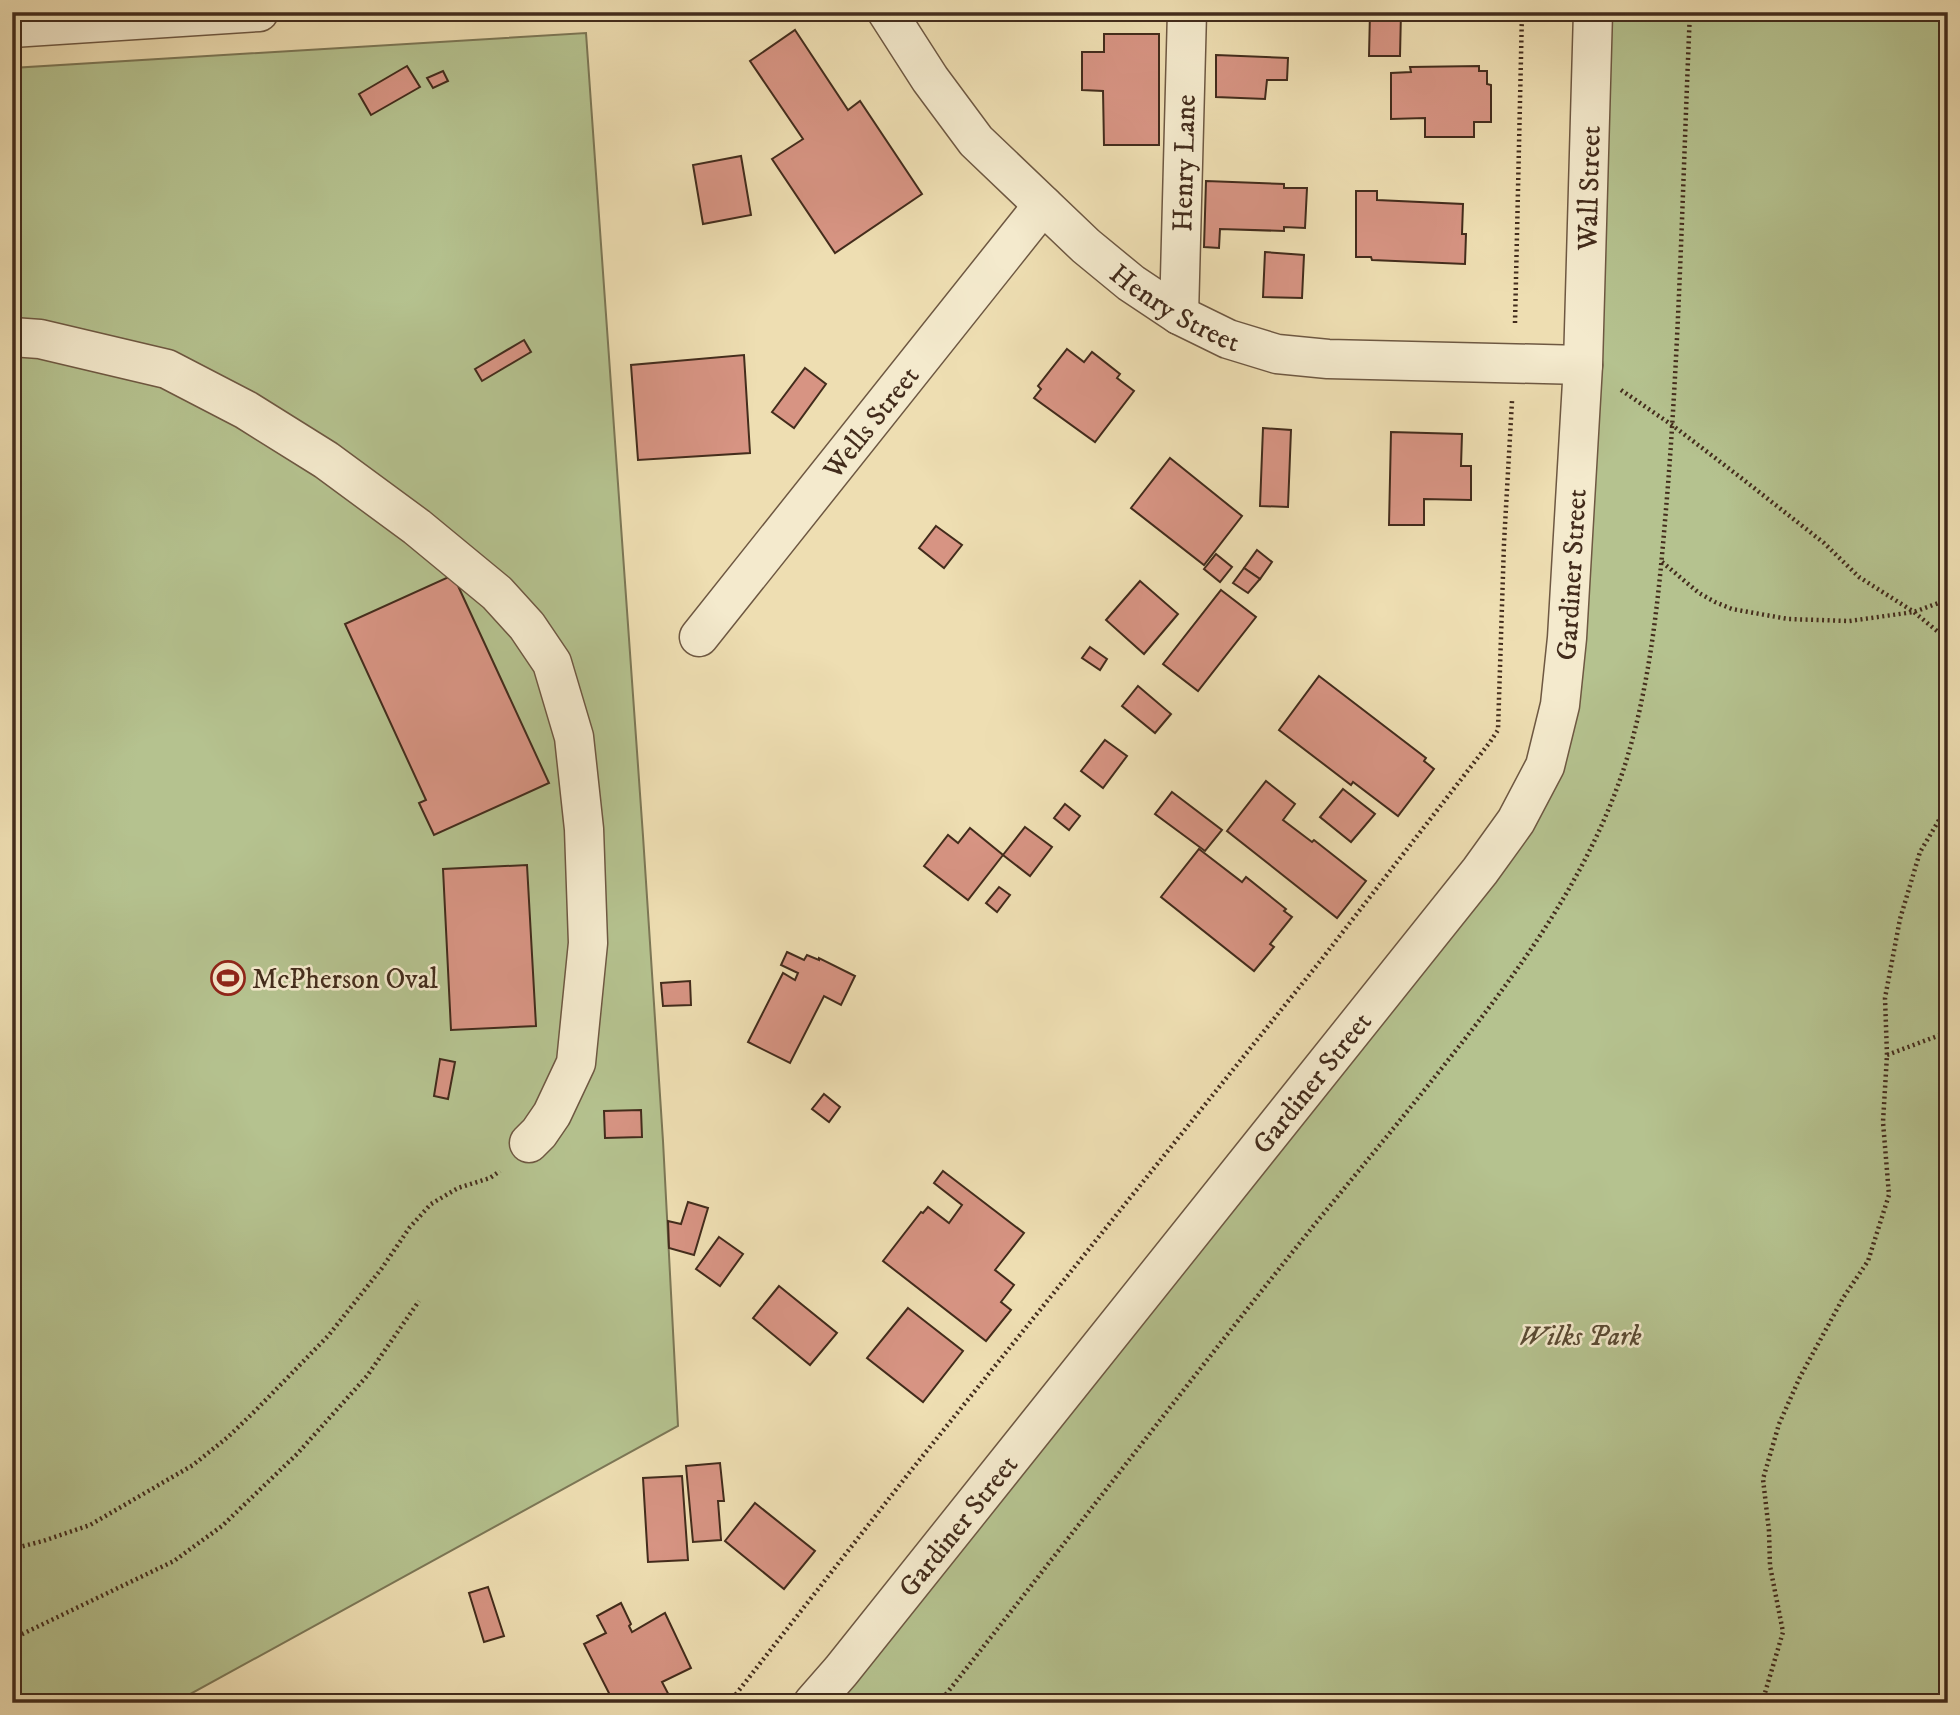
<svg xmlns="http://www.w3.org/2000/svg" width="1960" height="1715" font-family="'IM FELL DW Pica',serif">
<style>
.green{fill:#b5c28f;stroke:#7c7756;stroke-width:2}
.building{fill:#d79483;stroke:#432c1c;stroke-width:2}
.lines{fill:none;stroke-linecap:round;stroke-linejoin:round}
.minor-casing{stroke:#6e5842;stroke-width:41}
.path{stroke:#432c1c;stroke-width:4.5;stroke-dasharray:2 3.5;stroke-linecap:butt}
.minor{stroke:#f4eacd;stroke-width:38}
.labels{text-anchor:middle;stroke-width:5;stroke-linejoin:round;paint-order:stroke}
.street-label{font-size:28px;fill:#432c1c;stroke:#f4eacd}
.poi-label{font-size:28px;fill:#432c1c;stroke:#f4eacd;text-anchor:start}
.park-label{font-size:28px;font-style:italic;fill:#5a4a33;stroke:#f4eacd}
</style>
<rect width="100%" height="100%" fill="#eedeb2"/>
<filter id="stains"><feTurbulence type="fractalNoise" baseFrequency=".00286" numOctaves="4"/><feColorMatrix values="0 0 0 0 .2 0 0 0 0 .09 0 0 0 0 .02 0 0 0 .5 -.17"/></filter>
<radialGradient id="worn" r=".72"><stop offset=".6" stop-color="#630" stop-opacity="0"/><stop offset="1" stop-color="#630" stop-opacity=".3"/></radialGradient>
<!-- green -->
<g class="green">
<path d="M1593,12h355v1691h-1135l732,-937z"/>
<path d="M586,33l57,803 20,305 15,285 -504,277h-162v-1635z"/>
</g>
<!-- building -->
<g class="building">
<path d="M1370,12h31l-1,44h-31z"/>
<path d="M795,30l53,80 12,-9 62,93 -87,59 -63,-94 31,-20 -53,-78z"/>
<path d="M1104,34h55v111h-55l-1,-54 -21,-1v-38h22z"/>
<path d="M1216,55l72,3 -1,22h-20l-2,19 -49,-2z"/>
<path d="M407,66l13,21 -49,28 -12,-21z"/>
<path d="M1479,66v5h8v13l4,1v37h-17v15h-49v-19l-34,1v-46l20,-1 -1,-5z"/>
<path d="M443,71l5,10 -15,7 -6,-10z"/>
<path d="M741,156l10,59 -48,9 -10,-59z"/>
<path d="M1206,181l78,3v4h23l-2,40 -21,-1v4l-64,-2 -1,19 -15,-1z"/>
<path d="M1356,191h21v9l86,4 -1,30h4l-1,30 -93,-4 -1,-3h-15z"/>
<path d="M1265,252l39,3 -2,43 -39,-1z"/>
<path d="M524,340l7,12 -49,29 -7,-12z"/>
<path d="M1067,349l17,13 8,-10 28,22 -3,4 17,13 -39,51 -61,-44 7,-9 -3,-3z"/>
<path d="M744,355l6,98 -112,7 -7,-95z"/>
<path d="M805,368l21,16 -32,44 -22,-16z"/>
<path d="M1263,428l28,2 -3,77 -28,-1z"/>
<path d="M1391,432l71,2 -1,32h10v34l-47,-1v26h-35z"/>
<path d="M1170,458l72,58 -38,49 -73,-57z"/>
<path d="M936,526l26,19 -18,23 -25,-20z"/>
<path d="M1257,550l15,12 -12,17 -16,-11z"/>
<path d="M1216,554l16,13 -12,15 -16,-13z"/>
<path d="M1244,568l16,11 -12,14 -15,-10z"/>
<path d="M453,575l96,208 -115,52 -15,-32 7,-3 -81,-176z"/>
<path d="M1140,581l38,33 -34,40 -38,-34z"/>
<path d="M1221,590l35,27 -58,74 -35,-27z"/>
<path d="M1090,647l17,12 -7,11 -18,-12z"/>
<path d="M1319,676l107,82 -2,3 10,8 -36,47 -45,-34 -2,3 -72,-55z"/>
<path d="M1138,686l33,28 -16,19 -33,-27z"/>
<path d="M1105,740l22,16 -24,32 -22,-17z"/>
<path d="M1266,781l29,23 -12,16 29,22 2,-2 52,41 -29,37 -110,-87z"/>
<path d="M1343,789l32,25 -24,28 -31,-25z"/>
<path d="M1172,792l50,38 -17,21 -50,-37z"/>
<path d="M1065,804l15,12 -11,14 -15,-12z"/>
<path d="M1025,827l27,20 -22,29 -27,-21z"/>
<path d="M970,828l33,27 -35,45 -44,-34 24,-31 10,8z"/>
<path d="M1199,849l43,33 4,-5 40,32 -2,2 8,6 -22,27 4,3 -20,24 -93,-74z"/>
<path d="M527,865l9,161 -85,4 -8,-161z"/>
<path d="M999,887l11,8 -13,17 -11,-9z"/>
<path d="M787,952l17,8 3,-5 12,5v-2l36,18 -14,29 -17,-9 -34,67 -42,-21 35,-69 12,7 3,-7 -17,-8z"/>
<path d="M690,981l1,24 -28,1 -2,-23z"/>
<path d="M440,1059l15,3 -7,37 -14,-3z"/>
<path d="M824,1094l16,13 -11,15 -17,-13z"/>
<path d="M641,1110l1,27 -37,1 -1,-27z"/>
<path d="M943,1171l81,62 -29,37 19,15 -13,17 10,8 -25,31 -103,-80 38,-49 2,1 5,-6 21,16 13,-18 -28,-22z"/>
<path d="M688,1202l20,6 -14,47 -25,-7 -1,-27 13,3z"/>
<path d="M719,1237l24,17 -23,32 -24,-17z"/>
<path d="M779,1286l58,47 -27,32 -57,-47z"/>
<path d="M908,1308l55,43 -40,51 -56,-44z"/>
<path d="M720,1463l4,38h-6l3,39 -28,2 -7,-76z"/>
<path d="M682,1476l6,84 -40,2 -5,-84z"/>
<path d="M755,1503l60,48 -31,38 -59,-48z"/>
<path d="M488,1587l16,49 -20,6 -15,-49z"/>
<path d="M621,1603l10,21 -2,2 3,6 33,-19 26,55 -29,14 11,21h-59l-30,-59 22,-11 -9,-17z"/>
</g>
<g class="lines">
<!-- minor casing -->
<g class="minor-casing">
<g id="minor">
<path id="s1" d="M887,12l43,67 46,62 110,105 45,37 48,32 49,24 49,15 51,5 255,6"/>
<path d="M12,28l247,-16"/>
<path id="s2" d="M1179,315l8,-303"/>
<path d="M12,337l28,2 127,30 79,41 80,50 91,67 80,66 30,33 25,37 22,74 10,92 4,114 -12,120 -24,51 -13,19 -10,10"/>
<path id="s3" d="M699,637l344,-432"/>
<path id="s4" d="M813,1703l28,-32 639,-800 36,-50 29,-55 15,-61 7,-67 16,-273 10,-353"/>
</g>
</g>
<!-- path -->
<g class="path">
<path d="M1515,323l7,-311"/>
<path d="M1621,390l51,35 68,52 84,66 35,34 55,35 34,28"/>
<path d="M1662,562l37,31 16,9 17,7 56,10 61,2 65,-9 27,-10h7"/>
<path d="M1887,1055l61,-23"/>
<path d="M12,1549l31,-8 47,-16 103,-60 35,-28 28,-27 72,-74 54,-68 28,-41 21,-23 27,-16 32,-10 10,-7"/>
<path d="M12,1639l162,-78 48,-35 75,-72 70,-78 52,-75"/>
<path d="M729,1703l180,-230 409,-509 172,-222 8,-12 6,-187 8,-142"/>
<path d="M939,1703c126,-159 249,-321 376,-479 45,-55 90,-109 134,-165 70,-88 138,-181 174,-288 30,-92 37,-190 45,-286 12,-157 15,-315 22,-473"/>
<path d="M1762,1703l21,-71 -13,-66 -1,-35 -6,-52 16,-55 21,-47 43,-79 25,-37 21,-66 -6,-73 4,-67 -2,-57 15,-79 20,-67 28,-47"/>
</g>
<!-- minor -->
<use href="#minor" class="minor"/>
</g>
<!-- icons -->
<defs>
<g id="stadium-ring" transform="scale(1.75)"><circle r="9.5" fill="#f4eacd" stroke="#8f2418" stroke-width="1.5"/><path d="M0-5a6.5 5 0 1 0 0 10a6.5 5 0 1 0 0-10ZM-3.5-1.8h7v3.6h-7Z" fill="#8f2418"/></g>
</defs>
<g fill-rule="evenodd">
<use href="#stadium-ring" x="228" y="978"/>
</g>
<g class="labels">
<!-- street labels -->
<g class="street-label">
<text dy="10" stroke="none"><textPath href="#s2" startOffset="152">Henry Lane</textPath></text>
<text dy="10" stroke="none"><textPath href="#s4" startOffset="1771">Wall Street</textPath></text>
<text dy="10" stroke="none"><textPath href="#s1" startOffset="418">Henry Street</textPath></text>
<text dy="10" stroke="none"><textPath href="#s3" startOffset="275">Wells Street</textPath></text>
<text dy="10" stroke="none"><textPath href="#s4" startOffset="1384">Gardiner Street</textPath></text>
<text dy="10" stroke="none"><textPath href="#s4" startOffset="796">Gardiner Street</textPath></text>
<text dy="10" stroke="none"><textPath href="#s4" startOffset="229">Gardiner Street</textPath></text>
</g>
<!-- poi labels -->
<g class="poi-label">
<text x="252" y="988">McPherson Oval</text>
</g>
<!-- park labels -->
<g class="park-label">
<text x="1580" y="1345">Wilks Park</text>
</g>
</g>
<!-- margin -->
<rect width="1960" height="1715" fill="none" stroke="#eedeb2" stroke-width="42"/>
<rect x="14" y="14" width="1932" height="1687" fill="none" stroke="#432c1c" stroke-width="3.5"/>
<rect x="21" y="21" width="1918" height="1673" fill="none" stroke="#432c1c" stroke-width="2"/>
<rect width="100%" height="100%" filter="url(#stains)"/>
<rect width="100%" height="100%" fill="url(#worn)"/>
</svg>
